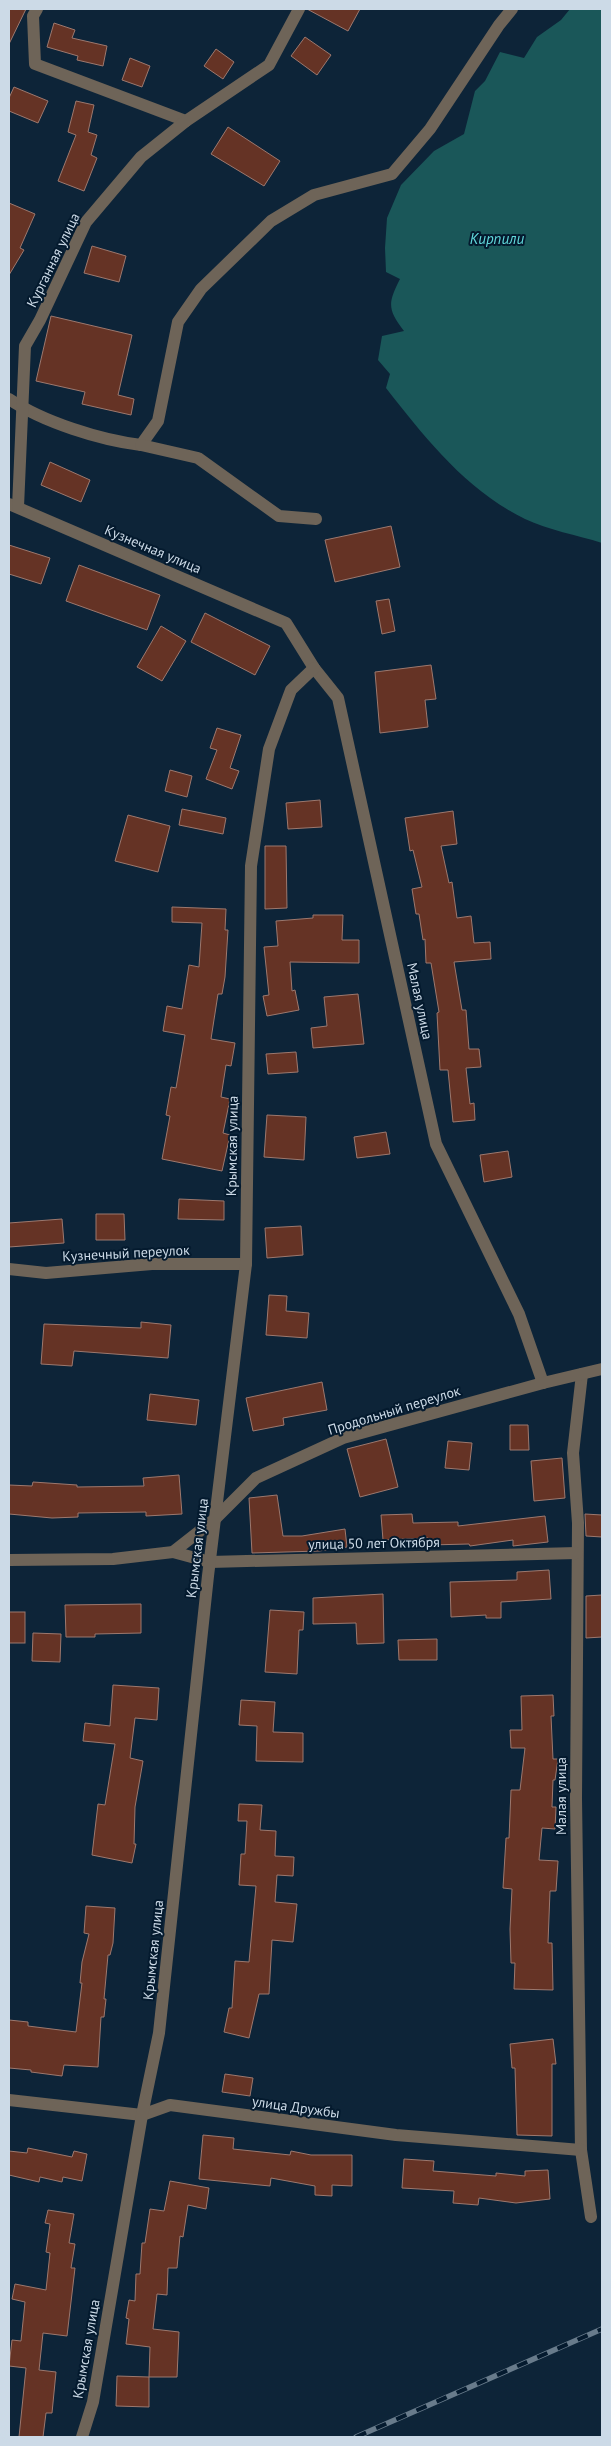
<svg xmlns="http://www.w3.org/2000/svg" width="611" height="2446" font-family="'PT Sans',sans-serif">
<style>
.water{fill:#1a5759}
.building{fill:#653325;stroke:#9c786e}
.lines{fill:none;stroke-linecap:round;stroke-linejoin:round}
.minor{stroke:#6e6458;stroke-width:12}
.rail-casing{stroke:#687b8b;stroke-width:5.5}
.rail{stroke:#041a2e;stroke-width:4;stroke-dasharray:11;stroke-linecap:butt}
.labels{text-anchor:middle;stroke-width:4;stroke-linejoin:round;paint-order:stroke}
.street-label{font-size:14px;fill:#ccdae7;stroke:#041a2e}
.water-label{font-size:15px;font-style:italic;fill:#61d8db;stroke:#041a2e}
</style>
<rect width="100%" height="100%" fill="#0d2438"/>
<!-- water -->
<path class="water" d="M570,9h32v534c-25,-8 -54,-13 -77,-24 -59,-29 -99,-80 -139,-131l4,-14 -12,-14 4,-24 22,-5c-17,-22 -16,-28 -4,-52l-14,-7 -1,-24 2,-30 14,-33 33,-34 30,-17 11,-43 10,-10 15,-29 24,6 13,-21 24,-17z"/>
<!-- building -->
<g class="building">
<path d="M9,9h17l-17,35z"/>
<path d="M307,9h53l-12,22z"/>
<path d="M54,23l21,7 -3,8 35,8 -4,20 -26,-6 1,-4 -31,-9z"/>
<path d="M305,37l26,18 -14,20 -26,-19z"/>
<path d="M216,49l18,13 -11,17 -19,-13z"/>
<path d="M130,58l20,8 -8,21 -20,-7z"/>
<path d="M14,87l34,14 -10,22 -29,-12v-13z"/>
<path d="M76,101l18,4 -6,27 9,3 -6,20 6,3 -13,33 -26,-10 18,-46 -8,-3z"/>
<path d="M228,127l52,34 -16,25 -53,-32z"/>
<path d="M9,203l26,11 -15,34 4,2 -15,25z"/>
<path d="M92,246l34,10 -7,26 -35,-9z"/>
<path d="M51,316l81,19 -14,60 16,4 -3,16 -49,-11 3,-12 -49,-11z"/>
<path d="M50,462l40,18 -9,22 -40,-17z"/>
<path d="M391,526l9,41 -65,15 -10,-42z"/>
<path d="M9,545l41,13 -9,26 -32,-10z"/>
<path d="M79,565l81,30 -13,35 -81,-29z"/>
<path d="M389,599l6,32 -13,3 -6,-33z"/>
<path d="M205,613l65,33 -15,29 -64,-33z"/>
<path d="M161,626l25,15 -24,40 -25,-14z"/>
<path d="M431,665l5,34 -11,1 3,27 -48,6 -5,-61z"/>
<path d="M217,728l24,7 -11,33 9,3 -7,18 -26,-10 11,-29 -7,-2z"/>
<path d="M170,770l22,6 -5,21 -22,-6z"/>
<path d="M320,800l2,27 -34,2 -2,-26z"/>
<path d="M182,809l44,9 -3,16 -44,-9z"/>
<path d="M453,811l4,33 -16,2 8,37 3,-1 5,36 14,-2 3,27 16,-1 1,17 -37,3 8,48h4l3,39h10l2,18 -15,1 4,36 4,-1 1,17 -22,2 -5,-52h-8l-3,-57 2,-1 -8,-49h-5l-1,-24 -2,1 -4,-26h-3l-4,-25 10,-2 -9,-37 -3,1 -5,-33z"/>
<path d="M128,815l42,11 -12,46 -43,-11z"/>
<path d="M265,846h21l1,62 -22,1z"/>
<path d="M172,907l54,2 -1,21h3l-3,47 -3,17h-4l-7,45 24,4 -4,23 -5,-1 -5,32 9,2 -7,34 7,2 -8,36 -60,-12 8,-43 -4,-1 5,-28 5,1 9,-53 -22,-4 4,-25 15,3 7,-44 10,2 3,-44 -30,-1z"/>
<path d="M313,915h30l-1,25h17v23l-69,-1 2,29 3,-1 4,20 -32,6 -4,-20 6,-1 -5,-48 14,-1 -2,-25 37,-3z"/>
<path d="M358,994l6,50 -51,4 -2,-20 16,-2 -3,-29z"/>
<path d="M296,1052l2,20 -30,2 -2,-20z"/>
<path d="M267,1115l39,2 -2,43 -40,-3z"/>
<path d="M386,1132l4,22 -33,4 -3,-21z"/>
<path d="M508,1151l4,26 -28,5 -4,-27z"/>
<path d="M179,1199l45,2v19l-46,-1z"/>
<path d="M96,1214h28l1,26h-29z"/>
<path d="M62,1219l2,24 -55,4v-24z"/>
<path d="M301,1226l2,29 -36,3 -2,-30z"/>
<path d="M269,1295l18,1 -1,15 23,2 -2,25 -41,-3z"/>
<path d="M141,1322l30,3 -3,33 -94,-7 -2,15 -31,-2 3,-40 97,4z"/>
<path d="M322,1382l5,28 -44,8 1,7 -31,6 -7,-33z"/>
<path d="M150,1394l49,6 -3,25 -49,-5z"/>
<path d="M510,1425h18l1,25h-19z"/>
<path d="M386,1439l12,48 -38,10 -13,-48z"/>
<path d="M448,1441l24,2 -3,27 -24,-2z"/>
<path d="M562,1458l3,40 -31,3 -3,-40z"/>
<path d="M179,1475l3,39 -36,2v-4l-68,1v4l-26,1 -43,-4v-29l23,1 1,-4 44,3v2l67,-1 -1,-8z"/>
<path d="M277,1495l6,41h19l43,-7 2,18 -28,4 -67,2 -3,-55z"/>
<path d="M412,1514l1,9 45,-1v4l87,-10 3,26 -35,4v-6l-43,6 -1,-2 -40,1 -1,-7 -45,2 -2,-25z"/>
<path d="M585,1514l17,1v22l-16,-1z"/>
<path d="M549,1570l2,29 -50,3v16h-15v-3l-35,2 -1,-35 67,-2v-8z"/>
<path d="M383,1594l1,49 -27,1 -1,-21 -43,1v-26z"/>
<path d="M602,1595v42l-16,1v-42z"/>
<path d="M141,1604v29l-46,1v3h-29l-1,-32z"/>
<path d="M270,1610l34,2 -1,18h-4l-2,44 -32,-2z"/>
<rect x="9" y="1612" width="16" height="31"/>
<path d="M33,1633l28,1 -1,28 -28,-1z"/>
<path d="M437,1639v21h-38l-1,-20z"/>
<path d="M113,1685l46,3 -2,32 -22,-2 -5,40 13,3 -8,46 -1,37h2l-4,19 -40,-8 6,-51 7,1 10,-61 -32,-3 2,-18 25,3z"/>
<path d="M553,1695l1,21h-3l2,43h5l-3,21h-2l-1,27h4l-1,22 -13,-1 -3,32 19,1 -2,30h-6l-2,52h4l1,47 -39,-1 1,-26h-4l-1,-34 2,-40 -9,-1 3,-50h3l2,-48h9l5,-42h-14l-1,-18h12l-1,-34z"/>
<path d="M241,1700l34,2 -2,30 30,1v29l-47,-1 1,-35 -18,-1z"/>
<path d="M239,1804l23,1 -2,25 16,1 -1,25 19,1 -1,19 -16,-1 -2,27 22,2 -4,38 -21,-2 -3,54h-10l-10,44 -25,-6 5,-24h3l3,-47 14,1 7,-76 -17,-1 2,-31h4l2,-33h-9z"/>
<path d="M86,1906l29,2 -2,35 -3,12h-2l-4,44h2l-2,18h-3l-3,50 -34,-2 -2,11 -31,-4v-2l-22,-2v-48l19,2v4l48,6 6,-49h-2l2,-21 7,-28 -5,-1z"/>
<path d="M553,2039l3,25h-4v72l-35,-1 -2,-67h-3l-2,-24z"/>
<path d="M225,2074l28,4 -3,18 -28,-4z"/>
<path d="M203,2135l31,3 -1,11 57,6 1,-4 20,4h41v31l-20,-1v11l-17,-1v-9l-44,-8 -1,8 -71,-7z"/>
<path d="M28,2148l44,9 2,-6 13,3 -5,27 -19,-4 -1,5 -22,-5 -1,5 -30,-7v-24l18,2z"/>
<path d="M404,2159l30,2 -1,10 63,5v-3l29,3v-5l23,-1 2,29 -34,4 -37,-5 -1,7 -25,-2 1,-12 -52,-3z"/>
<path d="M170,2181l39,7 -3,21 -18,-4 -5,32 -3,-1 -3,32h-9l-1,27 -10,-1 -4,35 26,3 -2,45h-28l1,-30 -24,-3 3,-25 -3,-1 3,-18 6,1 1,-27h4l2,-31h3l5,-34 14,2z"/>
<path d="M48,2210l26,4 -5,29 6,1 -4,24h4l-8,68 -24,-3 -4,37 17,2 -4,41h-6l-3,24h-24l7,-69 -17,-2 3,-26 9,1 4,-39 -13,-3 3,-15 31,6 4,-37 -4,-1 4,-28 -5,-1z"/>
<path d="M117,2376l32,1v30l-33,-1z"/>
</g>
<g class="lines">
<!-- minor -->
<g class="minor">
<path d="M37,9l-4,7 2,48 151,57"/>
<path d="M9,399c34,23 91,41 132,46l17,-24 20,-99 23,-33 70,-68 43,-26 78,-21 38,-45 69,-104 13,-16"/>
<path d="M141,445l57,13 81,58 37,3"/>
<path d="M9,504l277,119 28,45 24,30 98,446 83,170 24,69"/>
<path d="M18,507l7,-161 15,-26 46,-98 55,-65 45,-36 83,-56 30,-56"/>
<path d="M9,1269l37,4 106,-9h94"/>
<path d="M582,1374l-9,79 5,70 -2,275 5,352 10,67"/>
<path d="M173,1552l37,10 367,-9"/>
<path d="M9,1560l104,-1 60,-7 42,-33 41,-41 87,-40 200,-55 59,-14"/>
<path d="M9,2100l133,15 28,-10 226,30 185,15"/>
<path d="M82,2437l11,-35 49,-287 17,-82 49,-457 38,-312 5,-398 18,-117 22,-59 23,-22"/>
</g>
<!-- rail casing -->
<g class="rail-casing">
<path id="rail" d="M356,2437l246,-108"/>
</g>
<!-- rail -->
<use href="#rail" class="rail"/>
</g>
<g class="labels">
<!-- street labels -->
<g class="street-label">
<text transform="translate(53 260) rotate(-64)" y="5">Курганная улица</text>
<text transform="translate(153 549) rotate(23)" y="5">Кузнечная улица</text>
<text transform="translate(420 1001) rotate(78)" y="5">Малая улица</text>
<text transform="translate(232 1146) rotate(-89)" y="5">Крымская улица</text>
<text transform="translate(126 1253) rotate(-3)" y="5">Кузнечный переулок</text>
<text transform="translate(394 1410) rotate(-17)" y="5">Продольный переулок</text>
<text transform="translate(374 1543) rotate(-1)" y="5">улица 50 лет Октября</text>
<text transform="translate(197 1548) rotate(-83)" y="5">Крымская улица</text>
<text transform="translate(561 1796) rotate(-90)" y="5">Малая улица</text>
<text transform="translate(153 1950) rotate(-84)" y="5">Крымская улица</text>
<text transform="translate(296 2107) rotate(8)" y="5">улица Дружбы</text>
<text transform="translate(86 2349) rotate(-80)" y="5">Крымская улица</text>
</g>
<!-- water labels -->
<g class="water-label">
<text x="497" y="244">Кирпили</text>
</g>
</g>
<!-- border -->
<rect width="611" height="2446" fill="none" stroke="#ccdae7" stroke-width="20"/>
</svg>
